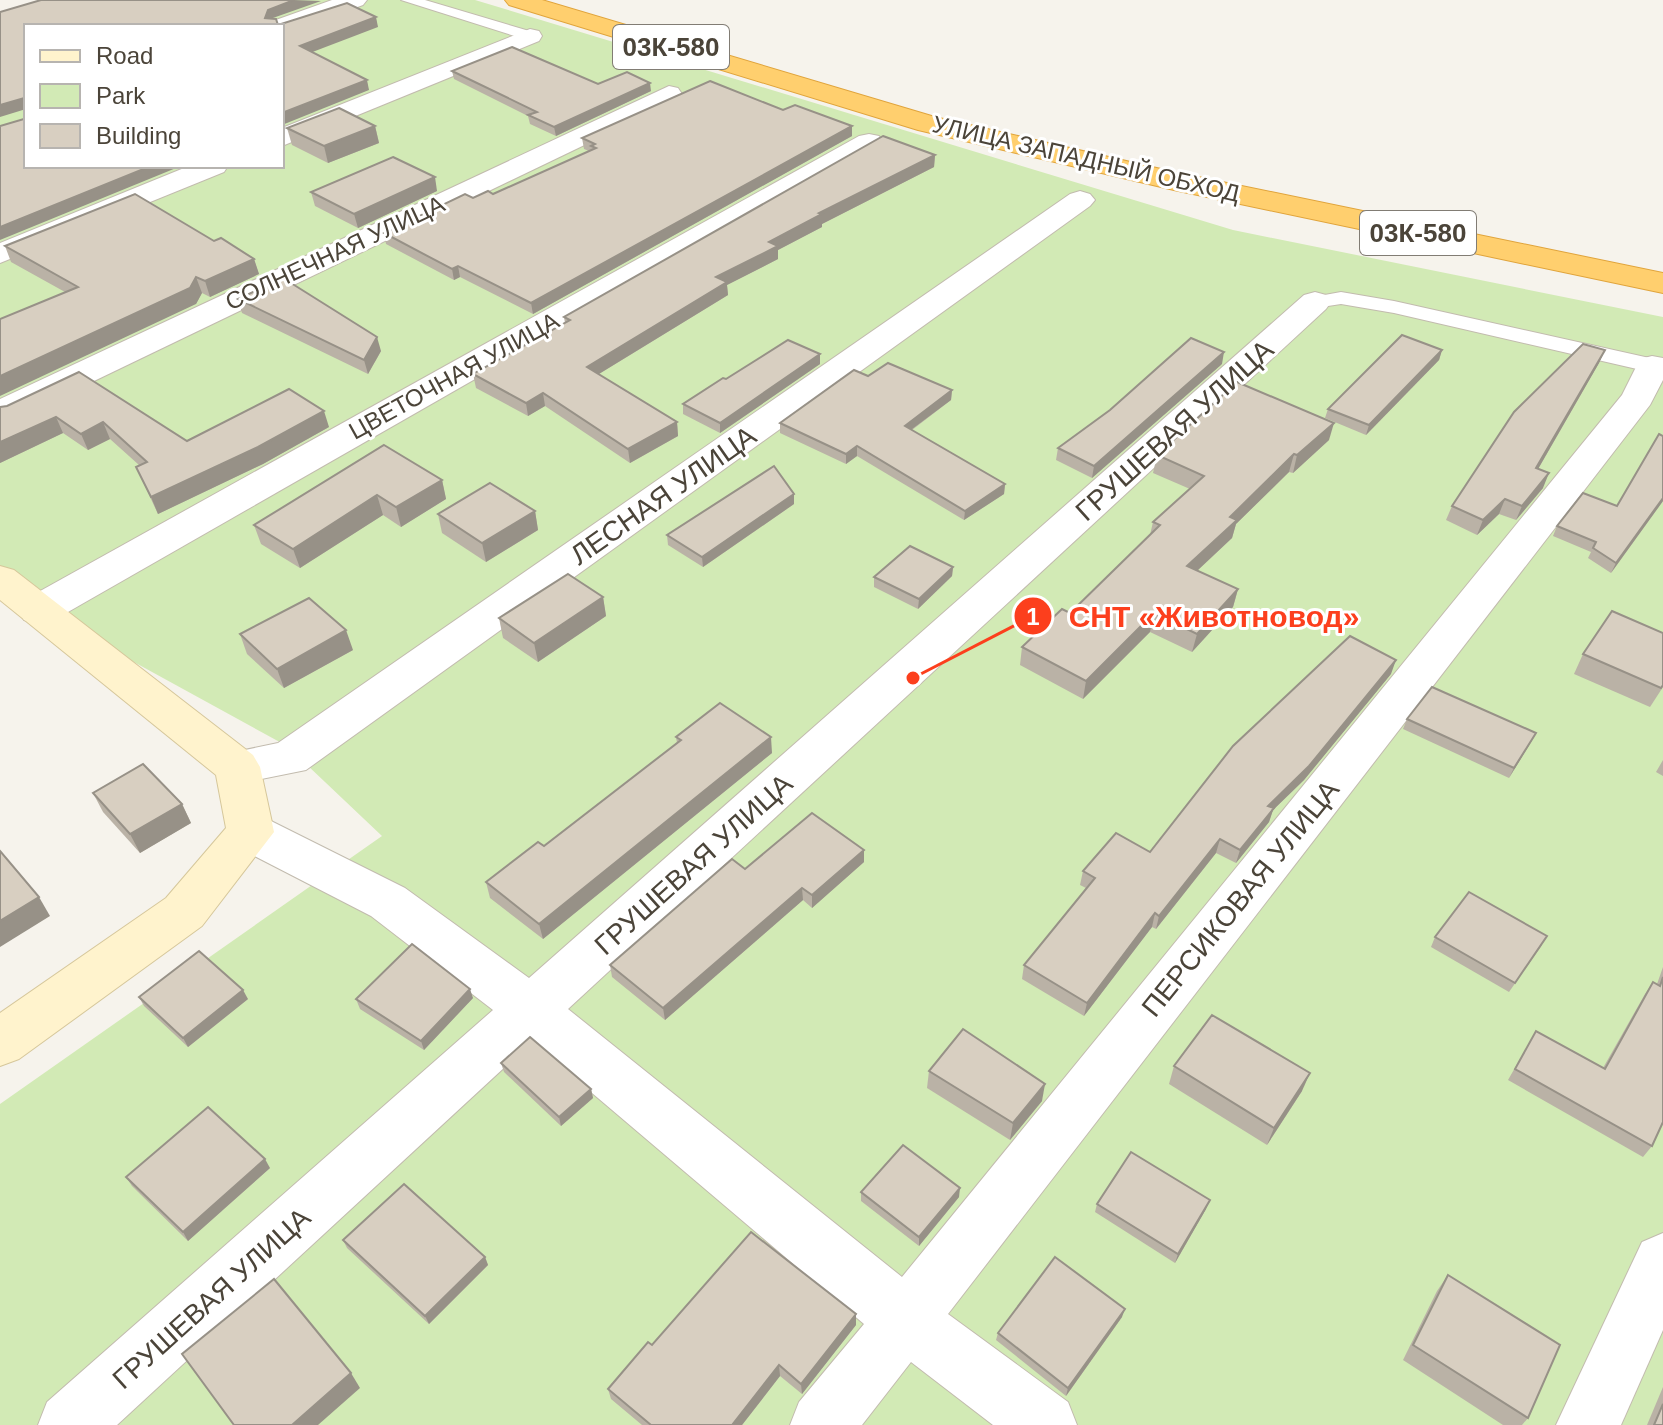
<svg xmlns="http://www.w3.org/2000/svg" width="1663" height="1425" font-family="Helvetica,sans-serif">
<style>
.green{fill:#d2eab5;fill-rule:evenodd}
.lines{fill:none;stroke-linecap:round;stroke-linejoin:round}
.lane-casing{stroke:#c2bbae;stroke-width:2}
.street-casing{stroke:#c2bbae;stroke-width:2}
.secondary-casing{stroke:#d6c79b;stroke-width:2}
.highway-casing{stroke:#e0a43c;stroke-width:2}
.lane{fill:#fff;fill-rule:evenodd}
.street{fill:#fff;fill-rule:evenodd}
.secondary{fill:#fff3cd;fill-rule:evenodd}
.highway{fill:#ffcf6e;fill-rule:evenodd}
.wall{fill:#bab2a6}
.shaded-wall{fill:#979187}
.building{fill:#d8cfc1;stroke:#979187;stroke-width:2}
.labels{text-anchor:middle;stroke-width:6;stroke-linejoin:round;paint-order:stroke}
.far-street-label{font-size:24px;fill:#4b4439;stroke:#fff}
.shield{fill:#fff;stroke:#817c74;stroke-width:2}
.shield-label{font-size:26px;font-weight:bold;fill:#4b4439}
.street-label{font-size:28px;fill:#4b4439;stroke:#fff}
.leader{fill:none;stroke:#fc3f1d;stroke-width:3}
.callout-dot{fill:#fc3f1d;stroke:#fff;stroke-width:3}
.mark-label{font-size:24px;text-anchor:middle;font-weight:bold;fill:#fff}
.callout-label{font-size:30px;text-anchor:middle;font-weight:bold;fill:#fc3f1d;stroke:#fff;stroke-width:6;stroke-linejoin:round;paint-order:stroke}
</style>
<rect width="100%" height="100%" fill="#f6f3ec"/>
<!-- green -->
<path class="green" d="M72,0h403l758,230 430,87v1108h-1663v-321l382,-268 -95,-90 -248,-136 -39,-31v-556zM26,26h256v140h-256z"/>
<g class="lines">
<!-- lane casing -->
<g class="lane-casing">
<g id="lane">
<path d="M401,0h24l111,33 2,3 -8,5 -6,-2z"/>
<path d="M1341,292l53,9 269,60v14l-269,-62 -53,-9 -26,4 -10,-6 3,-4z"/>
</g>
</g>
<!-- street casing -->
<g class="street-casing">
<g id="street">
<path d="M332,0h35l-4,5 -72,26 -9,2v-7h-12l3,-5z"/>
<path d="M530,29l9,2 3,5 -3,5 -257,105v-18z"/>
<path d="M669,86l9,2 4,6 -4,6 -665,320 -13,3v-24z"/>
<path d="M869,134l10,2 4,6 -4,6 -825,472 -15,4 -15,-4 -6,-10 6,-10 835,-464z"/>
<path d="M189,166h39l-4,6 -224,91v-20z"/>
<path d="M1080,191l10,3 5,6 -5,6 -784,564 -69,14 -16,-5 -7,-12 7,-12 57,-12 792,-549z"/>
<path d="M1315,292l11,3 5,7 -5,7 -758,700 334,268 720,-882 18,-36 12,-3 11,2v22l-13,25 -702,909 120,88 9,23h-84l-82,-63 -49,63h-72l9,-23 65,-78 -332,-282 -415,383h-79l9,-23 446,-392 -122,-94 -138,-71 -7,-13 7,-13 17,-5 17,5 138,69 124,90 775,-683z"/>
<path d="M1663,1233v97l-42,95h-65l86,-183z"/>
</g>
</g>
<!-- secondary casing -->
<g class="secondary-casing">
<path id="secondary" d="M0,566l14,4 239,185 7,12 14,65 -72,94 -183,133 -19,7v-53l166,-115 60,-70 -10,-53 -216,-175z"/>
</g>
<!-- highway casing -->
<g class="highway-casing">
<path id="highway" d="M505,0h37l393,117 239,55 489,101v20l-489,-103 -256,-60 -409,-125z"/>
</g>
<!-- lane -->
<use href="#lane" class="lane"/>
<!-- street -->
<use href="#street" class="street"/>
<!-- secondary -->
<use href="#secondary" class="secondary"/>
<!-- highway -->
<use href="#highway" class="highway"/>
</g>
<!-- wall -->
<g class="wall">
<path d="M452,71l146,13 53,7 -95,45 -26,-12 -2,-8 -74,-37z"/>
<path d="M783,110l69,26 -319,178 -73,-37 -6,3 -68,-36 -2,-11 89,-35 20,-4 96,-43 -5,-2 -2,-11z"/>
<path d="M375,126l4,17 -51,20 -36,-18 -5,-17z"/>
<path d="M935,155l-1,12 -112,57v3l-44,23v9l-51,26 1,10 -129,79 78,48 1,14 -48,27 -85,-57 -17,10 -52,-28 -3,-14 92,-51 -1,-6z"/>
<path d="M437,191l-79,37 -43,-22 -4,-14z"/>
<path d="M214,241l40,18 5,15 -49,23 -8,-4 -6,11 -131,-12 -54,-30 -6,-16z"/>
<path d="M238,299l143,52 -13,23 -126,-61z"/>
<path d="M1442,350l-3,10 -73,75 -41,-17 3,-9z"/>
<path d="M1605,350l-6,13 -61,106 5,19 -27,32 -17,-6 -22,21 -31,-15 6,-14z"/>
<path d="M820,354v10l-100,69 -37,-19v-10l43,-25z"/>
<path d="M1222,364l-130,114 -36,-18 2,-12z"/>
<path d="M79,372l108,69 142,-14 -66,37 -105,50 -22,-47 3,-2 -29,-26 -22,11 -25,-17 -63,30v-56l7,-1z"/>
<path d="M868,376l84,14 -1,10 -39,30 93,54 -1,10 -40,26 -107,-64 -11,8 -66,-31v-10z"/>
<path d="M1329,440l-36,33 -4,-1 -53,52 -4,14 -35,33 41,18 -5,18 -41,45 -42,-20 -67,67 -63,-34 2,-18 48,-34 80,-78 3,-13 37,-33 -37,-16 4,-18z"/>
<path d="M442,480l4,19 -45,28 -18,-12 -83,53 -39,-24 -7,-19z"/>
<path d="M1663,501l-52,72 -23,-15 3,-6 -38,-16 4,-10 60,-20z"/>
<path d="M794,504l-91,63 -35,-22 -1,-10z"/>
<path d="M535,511l3,19 -52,32 -44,-29 -4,-19z"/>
<path d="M953,567l-1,9 -34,33 -44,-22v-10z"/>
<path d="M603,597l3,19 -68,46 -35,-24 -4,-20z"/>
<path d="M1663,633v54l-13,20 -76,-33 9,-20z"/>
<path d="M240,634l113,16 -69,38 -37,-34z"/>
<path d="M1391,674l-87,106 -31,30 -4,12 -33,41 -20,-10 -60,76 -4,-2 -68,89 -62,-37 2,-14 62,-77 -6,-3 3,-14 67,-19z"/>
<path d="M1407,719l129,14 -27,45 -106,-49z"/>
<path d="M676,737l96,16 -229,186 -53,-41 -4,-16 58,-36 133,-103z"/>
<path d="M1663,760v16l-7,-4z"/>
<path d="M93,793l89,11 9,19 -51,30 -37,-41z"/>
<path d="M864,850v12l-52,46 -9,-8 -138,120 -53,-43 -2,-12 135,-96z"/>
<path d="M1435,937l107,8 -33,47 -78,-45z"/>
<path d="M1663,967v155l-11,24 -9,11 -135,-77 28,-49 67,37 42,-74 8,-12 4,2z"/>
<path d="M139,997l109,2 -60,48 -44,-41z"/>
<path d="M473,998l-49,52 -64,-41 -4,-10z"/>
<path d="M501,1063l90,26 2,9 -32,28 -57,-54z"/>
<path d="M1174,1066l128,25 -35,54 -98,-61z"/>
<path d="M929,1071l113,30 -32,39 -83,-52z"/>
<path d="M270,1168l-82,73 -56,-55 -6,-9z"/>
<path d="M861,1192l98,5 -40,49 -58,-45z"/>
<path d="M1097,1204l109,5 -31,54 -80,-51z"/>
<path d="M343,1240l142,17 3,8 -59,59 -82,-76z"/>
<path d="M1448,1275l80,143 -6,7h-19l-100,-65 34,-69z"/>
<path d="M1122,1317l-56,79 -70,-56 2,-7z"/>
<path d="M856,1325l-54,69 -22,-18 -38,49h-100l-31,-26 -3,-10 44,-44z"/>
<path d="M1663,1387v38h-16z"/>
</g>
<!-- shaded-wall -->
<g class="shaded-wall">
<path d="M294,0l27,1 -51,18 -5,-1 3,-8z"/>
<path d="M376,17l2,10 -76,29 -2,-10z"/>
<path d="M367,80l2,10 -87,35v-12z"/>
<path d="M650,83l1,8 -95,45 -2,-9z"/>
<path d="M24,98l2,11 -26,8v-12z"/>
<path d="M375,126l4,17 -51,20 -4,-17z"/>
<path d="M852,126v10l-319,178 -2,-11z"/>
<path d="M935,155l-1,12 -112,57v3l-44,23v9l-51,26 1,10 -139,85 -2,-13 182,-125 50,-29z"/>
<path d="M151,166h30l-181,74v-13z"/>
<path d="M435,177l2,14 -79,37 -4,-14z"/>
<path d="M254,259l5,15 -49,23 -5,-16z"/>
<path d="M458,266l2,11 -6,3 -2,-11z"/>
<path d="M196,277l6,16 -6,11 -196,92v-20z"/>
<path d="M377,337l4,14 -13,23 -4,-14z"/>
<path d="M1442,350l-3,10 -73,75 3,-10z"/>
<path d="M1605,350l-6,13 -69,120 6,-15z"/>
<path d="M1224,352l-2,12 -130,114 2,-12z"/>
<path d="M820,354v10l-100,69v-10z"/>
<path d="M952,390l-1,10 -47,35 1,-9z"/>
<path d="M543,393l2,13 -17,10 -2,-13z"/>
<path d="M324,411l5,16 -66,37 -105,50 -7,-17z"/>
<path d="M56,417l7,16 -63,30v-21z"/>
<path d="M103,422l7,17 -22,11 -7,-16z"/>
<path d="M677,422l1,14 -48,27 -2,-14z"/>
<path d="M1334,423l-5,17 -36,33 4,-18z"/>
<path d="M857,446v10l-11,8v-10z"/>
<path d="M1294,454l-5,18 -53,52 -4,14 -49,46 4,-18 43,-49z"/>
<path d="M1549,473l-6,15 -27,32 6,-14z"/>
<path d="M442,480l4,19 -45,28 -5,-20z"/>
<path d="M1005,484l-1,10 -40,26 1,-9z"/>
<path d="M794,494v10l-91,63 -1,-10z"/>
<path d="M377,495l6,20 -83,53 -7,-19z"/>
<path d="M1663,498v3l-52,72 5,-10z"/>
<path d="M1505,499l-6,15 -22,21 6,-15z"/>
<path d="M535,511l3,19 -52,32 -4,-19z"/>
<path d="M953,567l-1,9 -34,33 1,-10z"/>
<path d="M1238,589l-5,18 -41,45 5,-18z"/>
<path d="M603,597l3,19 -68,46 -4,-19z"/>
<path d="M1154,613l-4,19 -67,67 3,-18z"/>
<path d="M346,630l7,20 -69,38 -7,-19z"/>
<path d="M1396,660l-5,14 -87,106 -31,30 -4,12 -33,41 4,-13 28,-44z"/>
<path d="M1536,733l-5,9 -22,36 5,-10z"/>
<path d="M771,737l1,16 -229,186 -4,-15z"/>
<path d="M182,804l9,19 -51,30 -10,-19z"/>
<path d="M1220,839l-4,14 -60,76 3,-13z"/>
<path d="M864,850v12l-52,46v-13z"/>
<path d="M802,888l1,12 -138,120 -2,-12z"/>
<path d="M39,897l11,19 -50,31v-26z"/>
<path d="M1155,913l-3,14 -68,89 3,-13z"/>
<path d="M470,989l3,9 -49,52 -3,-9z"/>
<path d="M243,990l5,9 -60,48 -5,-9z"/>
<path d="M1310,1073l-8,18 -35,54 7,-17z"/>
<path d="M1045,1084l-3,17 -32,39 3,-17z"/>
<path d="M591,1089l2,9 -32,28 -2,-9z"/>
<path d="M265,1159l5,9 -82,73 -5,-9z"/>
<path d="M960,1188l-1,9 -40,49v-9z"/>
<path d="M1210,1200l-4,9 -31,54 3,-9z"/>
<path d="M485,1257l3,8 -59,59 -4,-8z"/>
<path d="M1125,1309l-3,8 -56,79 2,-8z"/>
<path d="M856,1314v11l-54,69 -1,-10z"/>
<path d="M779,1365l1,11 -38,49h-10z"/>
<path d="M351,1373l9,15 -42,37h-26z"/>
</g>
<!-- building -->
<g class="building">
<path d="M41,0h253l-26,10 -3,8 11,1 2,6 69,-22 29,14 -76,29 67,34 -85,33v-87h-256v140h125l-151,61v-101l24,-7v-21l-24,7v-93z"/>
<path d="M512,47l86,37 29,-12 23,11 -96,44 -26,-12 9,-3 -85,-41z"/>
<path d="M710,81l73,29 12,-5 57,21 -321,177 -73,-37 -6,3 -68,-36 81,-39 8,4 15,-7 5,3 103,-46 -5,-2 4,-2 -13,-6z"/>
<path d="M339,108l36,18 -51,20 -37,-18z"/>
<path d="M883,136l52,19 -116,58 3,1 -53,28 9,4 -62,31 11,5 -140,85 90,55 -49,27 -85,-56 -17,10 -53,-29 97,-54 -6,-3z"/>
<path d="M393,157l42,20 -81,37 -43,-22z"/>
<path d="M135,194l79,47 7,-3 33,21 -49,22 -9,-4 -6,11 -190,88v-57l78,-32 -73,-41z"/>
<path d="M283,278l94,59 -13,23 -126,-61z"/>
<path d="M1402,335l40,15 -73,75 -41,-16z"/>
<path d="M1191,338l33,14 -130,114 -36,-18 52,-38z"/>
<path d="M788,340l32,14 -100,69 -37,-19 40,-26 3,1z"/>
<path d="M1583,344l22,6 -69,118 13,5 -27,33 -17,-7 -22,21 -31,-14 62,-94z"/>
<path d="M888,363l64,27 -47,36 100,58 -40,27 -108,-65 -11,8 -66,-31 74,-53 14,6z"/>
<path d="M79,372l108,69 102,-52 35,22 -66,36 -107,50 -15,-30 11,-5 -44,-40 -22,12 -25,-17 -56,25v-35l7,-1z"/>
<path d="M1237,382l97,41 -37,32 -3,-1 -64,63 7,3 -50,46 51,23 -41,45 -43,-21 -68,68 -64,-34 40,-38 8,4 90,-88 -7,-3 51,-46 -47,-21z"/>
<path d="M1659,434l4,2v62l-47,65 -23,-15 3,-6 -39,-16 26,-33 34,13z"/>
<path d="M384,445l58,35 -46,27 -19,-12 -84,54 -39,-24z"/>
<path d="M774,466l20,28 -92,63 -35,-22z"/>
<path d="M490,483l45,28 -53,32 -44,-29z"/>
<path d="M910,546l43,21 -34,32 -45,-22z"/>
<path d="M568,574l35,23 -69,46 -35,-25z"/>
<path d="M309,598l37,32 -69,39 -37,-35z"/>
<path d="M1612,611l51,22v52l-2,3 -78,-34z"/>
<path d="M1350,636l46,24 -87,106 -41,40 6,2 -34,42 -20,-11 -61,77 -4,-3 -68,90 -63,-38 71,-87 -12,-7 33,-38 34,19 83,-106z"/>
<path d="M1432,687l104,46 -22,35 -107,-49z"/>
<path d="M720,703l51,34 -232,187 -53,-42 52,-40 6,4 137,-106 -5,-3z"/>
<path d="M143,764l39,40 -52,30 -37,-41z"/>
<path d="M812,813l52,37 -52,45 -10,-7 -139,120 -53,-43 122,-106 13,10z"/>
<path d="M0,851l39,46 -39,24z"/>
<path d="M1469,892l78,44 -32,47 -80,-46z"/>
<path d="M412,944l58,45 -49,52 -65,-42z"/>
<path d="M199,951l44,39 -60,48 -44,-41z"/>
<path d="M1663,977v145l-11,24 -137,-77 21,-38 69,38 48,-87 7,4z"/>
<path d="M1212,1015l98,58 -36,55 -100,-62z"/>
<path d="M963,1029l82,55 -32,39 -84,-52z"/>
<path d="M530,1037l61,52 -32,28 -58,-54z"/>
<path d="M208,1107l57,52 -82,73 -57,-55z"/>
<path d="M903,1145l57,43 -41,49 -58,-45z"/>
<path d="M1131,1152l79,48 -32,54 -81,-50z"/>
<path d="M404,1184l81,73 -60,59 -82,-76z"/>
<path d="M751,1232l105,82 -55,70 -22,-19 -47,60h-81l-43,-36 40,-47 4,3z"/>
<path d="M1055,1257l70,52 -57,79 -70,-55z"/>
<path d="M1448,1275l112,70 -32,73 -115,-73z"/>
<path d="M274,1279l77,94 -59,52h-58l-52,-71z"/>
<path d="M1663,1404v21h-9z"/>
</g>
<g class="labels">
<!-- far-street labels -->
<g class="far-street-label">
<text transform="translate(1086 159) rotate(13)" y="8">УЛИЦА ЗАПАДНЫЙ ОБХОД</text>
<text transform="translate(335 253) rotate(-25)" y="8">СОЛНЕЧНАЯ УЛИЦА</text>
<text transform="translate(454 376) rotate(-29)" y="8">ЦВЕТОЧНАЯ УЛИЦА</text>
</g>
<!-- shield labels -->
<g class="shield">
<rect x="613" y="25" width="116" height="44" rx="6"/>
<rect x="1360" y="211" width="116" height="44" rx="6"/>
</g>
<g class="shield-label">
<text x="671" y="56">03К-580</text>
<text x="1418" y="242">03К-580</text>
</g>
<!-- street labels -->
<g class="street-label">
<text transform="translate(1174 430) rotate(-42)" y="10">ГРУШЕВАЯ УЛИЦА</text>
<text transform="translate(663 495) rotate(-35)" y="10">ЛЕСНАЯ УЛИЦА</text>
<text transform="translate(693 864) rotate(-42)" y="10">ГРУШЕВАЯ УЛИЦА</text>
<text transform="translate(1240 898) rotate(-51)" y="10">ПЕРСИКОВАЯ УЛИЦА</text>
<text transform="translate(211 1298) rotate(-42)" y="10">ГРУШЕВАЯ УЛИЦА</text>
</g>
</g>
<!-- callouts -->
<path class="leader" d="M913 678L1033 616"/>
<g class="callout-dot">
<circle cx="913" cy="678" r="8"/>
<circle cx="1033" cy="616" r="20"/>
</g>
<g class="mark-label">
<text x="1033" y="625">1</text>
</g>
<g class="callout-label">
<text x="1214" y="627">СНТ «Животновод»</text>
</g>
<!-- legend -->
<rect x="24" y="24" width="260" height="144" fill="#ffffff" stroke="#b7b4b0" stroke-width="2"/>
<rect x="40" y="50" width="40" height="12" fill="#fff3cd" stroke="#b7b4b0" stroke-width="2"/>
<text x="96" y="64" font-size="24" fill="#4b4439">Road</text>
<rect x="40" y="84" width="40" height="24" fill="#d2eab5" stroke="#b7b4b0" stroke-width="2"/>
<text x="96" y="104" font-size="24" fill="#4b4439">Park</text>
<rect x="40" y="124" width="40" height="24" fill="#d8cfc1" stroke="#b7b4b0" stroke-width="2"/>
<text x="96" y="144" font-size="24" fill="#4b4439">Building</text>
</svg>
